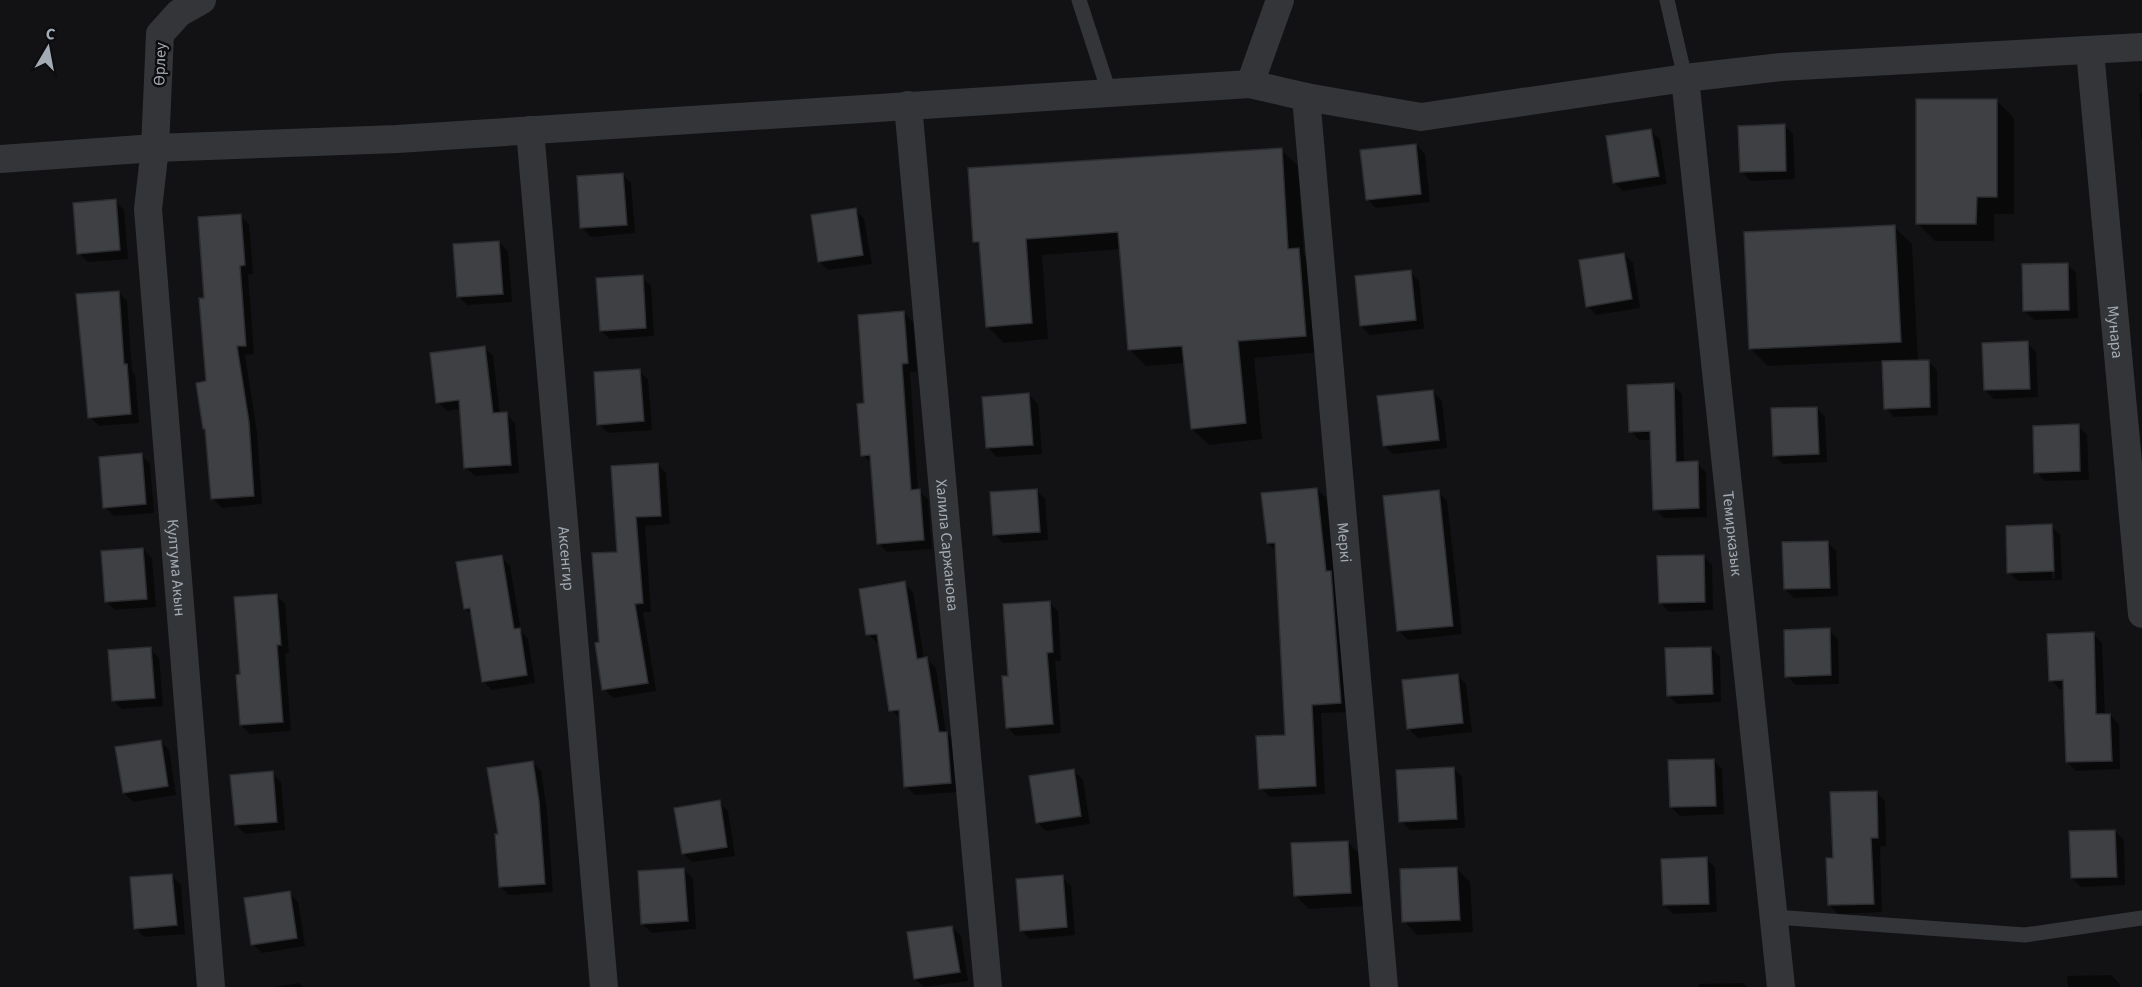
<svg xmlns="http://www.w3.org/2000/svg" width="2142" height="987" font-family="'Source Sans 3',sans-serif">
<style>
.shadow{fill:#0007;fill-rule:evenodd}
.building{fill:#3e4044;stroke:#2c2d30;stroke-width:1.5}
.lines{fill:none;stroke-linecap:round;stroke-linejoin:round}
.lane{stroke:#333539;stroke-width:15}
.street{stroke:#333539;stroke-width:28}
.labels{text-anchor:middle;stroke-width:5;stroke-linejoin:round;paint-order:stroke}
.street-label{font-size:16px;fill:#a3abb5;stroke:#0d0d0f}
</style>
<rect width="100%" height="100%" fill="#121214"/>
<!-- shadow -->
<g class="shadow">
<path d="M2139,93h3v46l-1,-1z"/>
<path d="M1996,100l18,18v96h-20v27h-59l-18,-18z"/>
<path d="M1784,125l9,9 2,45 -44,2 -9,-9z"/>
<path d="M1651,131l9,9 7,44 -44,7 -9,-9z"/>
<path d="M1416,145l9,9 5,48 -54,6 -9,-9z"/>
<path d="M1281,150l17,16 6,89 11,12 7,85 -68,6 8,81 -53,6 -17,-16 -7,-66 -39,3 -16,-16 -9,-101 -79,6 6,84 -44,4 -17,-17 -6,-78 -6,-6z"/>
<path d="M622,174l9,9 4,50 -44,4 -9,-9z"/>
<path d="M115,201l9,9 4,49 -40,3 -9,-9z"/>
<path d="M856,210l8,9 8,45 -44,6 -9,-9z"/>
<path d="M240,216l9,8 4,50h-5l6,80 -9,1 12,77 5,72 -40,4 -9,-9 -7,-200z"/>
<path d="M1894,227l18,17 6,118 10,-1 9,9 1,45 -44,2 -8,-9 -2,-47 -116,5 -17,-17z"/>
<path d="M499,242l9,9 4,51 -45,3 -9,-9z"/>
<path d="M1624,254l9,9 7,45 -44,7 -8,-9z"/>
<path d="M2067,264l9,9 2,45 -44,2 -9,-9z"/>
<path d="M1410,272l9,9 5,48 -54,6 -9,-9z"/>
<path d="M642,277l9,9 3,50 -44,3 -9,-8z"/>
<path d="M118,292l9,9 5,70 3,3 4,49 -40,3 -9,-9z"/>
<path d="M904,313l9,9 4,50h-7l8,118 10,9 4,50 -45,3 -9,-9 -6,-79 -9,-9 3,-50z"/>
<path d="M2027,343l9,9 2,45 -44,2 -9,-9z"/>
<path d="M484,347l9,9 7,58h6l9,9 4,50 -44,3 -9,-8 -5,-59 -14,2 -9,-9z"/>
<path d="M639,371l9,8 4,51 -44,3 -9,-9z"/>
<path d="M1673,385l9,9 2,69h13l9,9 1,45 -43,1 -9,-9 -3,-69h-13l-8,-9z"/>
<path d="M1433,392l9,9 5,47 -54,6 -9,-9z"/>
<path d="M1029,395l9,9 4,50 -45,3 -9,-9z"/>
<path d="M1816,408l9,9 2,45 -44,2 -9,-9z"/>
<path d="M2078,426l9,9 2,45 -44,1 -9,-9z"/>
<path d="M141,455l9,9 4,49 -40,3 -9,-9z"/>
<path d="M657,464l9,9 4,51 -25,2 6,86h-8l13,79 -43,7 -9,-9 -3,-45 18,-91z"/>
<path d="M1317,489l9,9 24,214 -29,1 4,81 -55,3 -9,-9 26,-52 -10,-184 -9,-9z"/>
<path d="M1036,490l9,9 3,41 -45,3 -9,-9z"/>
<path d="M1438,492l9,9 15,133 -54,6 -9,-9z"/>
<path d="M2051,526l9,9 2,45 -44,1 -9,-9zM2051,533h3l1,46h-3z"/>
<path d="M1827,542l9,9 2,45 -44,2 -9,-9z"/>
<path d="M143,549l9,9 4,49 -41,3 -9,-9z"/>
<path d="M1703,556l9,9 1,45 -44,2 -8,-9z"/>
<path d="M501,557l9,9 11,65 7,8 7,44 -43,7 -9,-9 -10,-65 -8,-8z"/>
<path d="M904,583l9,9 11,67h3l9,9 10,65 10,9 4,50 -45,3 -9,-9 -5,-67 -10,-9 -11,-67h-3l-9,-9z"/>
<path d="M276,595l9,9 4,49h-4l6,78 -41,3 -9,-9 1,-49z"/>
<path d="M1049,602l9,9 3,50h-6l6,72 -45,3 -9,-9 3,-50z"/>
<path d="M1829,630l9,9 1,45 -43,1 -9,-9z"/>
<path d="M2093,634l9,9 3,72h5l9,9 1,45 -44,2 -9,-9 -2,-73h-5l-9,-9z"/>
<path d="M1711,648l9,9 1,45 -44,2 -9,-9z"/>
<path d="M150,649l9,9 4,48 -41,3 -9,-9z"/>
<path d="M1457,675l9,9 6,48 -54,6 -9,-9z"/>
<path d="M160,741l9,9 7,45 -43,7 -9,-9z"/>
<path d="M1713,760l9,9 2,45 -44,2 -9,-9z"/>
<path d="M532,762l9,9 6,40 6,81 -44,3 -9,-9 -1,-50z"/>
<path d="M1453,768l9,9 3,51 -55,2 -9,-9z"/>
<path d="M1074,771l9,9 7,44 -44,7 -9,-9z"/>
<path d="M272,773l9,9 4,48 -40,4 -9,-9z"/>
<path d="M1876,792l9,9 1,45 -6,1 2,65 -44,2 -9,-9 5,-46z"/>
<path d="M719,802l9,9 7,45 -43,6 -9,-9z"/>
<path d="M2115,831l9,9 1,45 -44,2 -9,-9z"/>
<path d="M1348,842l13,14 3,50 -55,3 -14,-14z"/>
<path d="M1706,859l9,8 2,45 -44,2 -9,-9z"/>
<path d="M1456,868l14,14 3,50 -56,3 -13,-14z"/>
<path d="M684,870l9,9 3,50 -44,4 -9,-9z"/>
<path d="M172,876l9,9 4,49 -41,3 -9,-9z"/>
<path d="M1062,877l9,9 4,49 -45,4 -9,-9z"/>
<path d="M289,893l9,9 7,44 -43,7 -9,-9z"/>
<path d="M952,927l9,9 7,45 -44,6 -9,-8z"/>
<path d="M2111,975l9,9v3h-52l-1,-11z"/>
<path d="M299,983l4,4h-29z"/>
<path d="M1743,983l4,4h-48v-3z"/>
</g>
<!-- building -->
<g class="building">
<path d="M1916,99h81v98h-20l-1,27h-60z"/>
<path d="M1785,124l1,47 -46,1 -2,-46z"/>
<path d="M1651,129l8,47 -46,7 -7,-47z"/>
<path d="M1416,144l5,50 -55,6 -6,-50z"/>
<path d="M1282,148l6,101 11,-1 7,88 -68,5 8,82 -55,6 -9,-83 -54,4 -10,-118 -92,7 6,84 -46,4 -7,-85h-6l-5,-74z"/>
<path d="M623,173l4,52 -47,3 -3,-52z"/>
<path d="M116,199l4,51 -43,4 -4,-51z"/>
<path d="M856,208l7,47 -45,7 -7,-47z"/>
<path d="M241,214l4,51 -5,1 6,80h-9l12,76 5,74 -43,3 -6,-70h-2l-7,-46 10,-2 -7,-83h5l-6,-81z"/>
<path d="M1895,225l6,117 -152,7 -5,-117z"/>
<path d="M499,241l4,53 -46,3 -4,-53z"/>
<path d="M1624,253l8,46 -46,8 -7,-47z"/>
<path d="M2068,263l1,47 -46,1 -1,-47z"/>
<path d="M1411,270l5,50 -56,6 -5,-50z"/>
<path d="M643,275l3,53 -46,3 -4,-53z"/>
<path d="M119,291l5,73h3l4,50 -43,4 -12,-124z"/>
<path d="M904,311l4,52 -6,1 9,126 9,-1 4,51 -47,4 -7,-89 -9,1 -4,-52 7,-1 -6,-88z"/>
<path d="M2028,341l2,48 -46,1 -2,-47z"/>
<path d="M485,346l8,67 14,-1 4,53 -47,3 -5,-68 -23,3 -6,-50z"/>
<path d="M1929,360l1,47 -46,2 -2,-48z"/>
<path d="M640,369l4,52 -47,4 -3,-53z"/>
<path d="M1674,383l2,79 22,-1 1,47 -46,2 -3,-79 -21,1 -2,-47z"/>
<path d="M1433,390l6,50 -56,6 -6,-50z"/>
<path d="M1029,393l4,52 -47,3 -4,-51z"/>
<path d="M1817,407l2,47 -46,2 -2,-48z"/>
<path d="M2079,424l1,47 -46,2 -1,-47z"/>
<path d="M142,453l4,51 -43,4 -4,-51z"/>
<path d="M658,463l3,53 -25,1 7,86 -8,1 13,79 -46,7 -7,-47 4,-1 -7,-89 25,-1 -6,-86z"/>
<path d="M1317,488l9,83h5l10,132 -29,2 4,81 -57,3 -3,-53 29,-1 -10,-192h-8l-6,-50z"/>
<path d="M1037,489l3,43 -47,3 -3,-43z"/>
<path d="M1439,490l14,136 -56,5 -14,-135z"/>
<path d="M2052,524l2,47 -47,2 -1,-47z"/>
<path d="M1828,541l2,47 -46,1 -2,-47z"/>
<path d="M143,548l4,51 -42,3 -4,-51z"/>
<path d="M502,555l12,74 6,-1 7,47 -45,7 -12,-74 -6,1 -8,-47z"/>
<path d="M1704,555l1,47 -46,1 -2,-47z"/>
<path d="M905,581l12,78 10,-2 12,75h8l4,51 -47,4 -5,-77 -10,1 -12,-77 -11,1 -7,-46z"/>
<path d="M277,594l4,51h-4l6,77 -43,3 -4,-50 4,-1 -6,-77z"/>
<path d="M1050,601l3,51 -6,1 6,71 -47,4 -4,-52h6l-5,-72z"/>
<path d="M1830,628l1,47 -46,2 -1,-47z"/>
<path d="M2094,632l2,82h14l2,47 -46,1 -3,-82 -14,1 -2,-47z"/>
<path d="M151,647l4,51 -43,3 -4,-51z"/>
<path d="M1711,647l2,47 -46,2 -2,-48z"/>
<path d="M1458,674l5,49 -56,6 -5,-49z"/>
<path d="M161,740l7,46 -45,7 -8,-46z"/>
<path d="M1714,759l2,47 -46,1 -2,-47z"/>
<path d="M533,761l6,40 6,83 -46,3 -4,-53h3l-11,-66z"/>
<path d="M1454,767l3,52 -58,3 -3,-52z"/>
<path d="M1074,769l7,47 -45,7 -7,-47z"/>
<path d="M273,771l4,51 -42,3 -5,-50z"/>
<path d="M1877,791l1,47h-7l3,66 -46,1 -2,-47h7l-3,-66z"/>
<path d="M720,800l7,47 -45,7 -8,-46z"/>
<path d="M2115,830l2,47 -46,1 -2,-47z"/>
<path d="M1348,841l3,52 -57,3 -3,-53z"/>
<path d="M1707,857l2,47 -46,1 -2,-46z"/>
<path d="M1457,867l3,53 -58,2 -2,-53z"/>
<path d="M684,868l4,53 -47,3 -3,-53z"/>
<path d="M172,874l5,51 -43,4 -4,-52z"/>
<path d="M1063,875l4,52 -47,4 -4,-52z"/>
<path d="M290,891l7,47 -46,7 -7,-47z"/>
<path d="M952,926l8,46 -46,7 -7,-47z"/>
</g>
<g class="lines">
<!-- lane -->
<g class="lane">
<path d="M1079,0l30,92"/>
<path d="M1667,0l18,78"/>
<path d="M1774,917l251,18 117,-17"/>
</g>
<!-- street -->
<g class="street">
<path id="s1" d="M202,0l-23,13 -19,21 -5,114 -7,61 63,778"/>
<path id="s2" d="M2090,51l52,563"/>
<path id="s3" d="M1685,78l96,909"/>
<path d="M1250,84l30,-84"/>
<path id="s4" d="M1306,97l78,890"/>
<path id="s5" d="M908,105l80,882"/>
<path id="s6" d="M530,130l74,857"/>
<path d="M0,159l155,-11 242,-9 853,-55 56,13 115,20 264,-39 96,-11 361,-20"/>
</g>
</g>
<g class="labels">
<!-- street labels -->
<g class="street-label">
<text transform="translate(159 64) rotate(-88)" y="6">Өрлеу</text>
<text dy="6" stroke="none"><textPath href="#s2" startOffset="282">Мунара</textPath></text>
<text dy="6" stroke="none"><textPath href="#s3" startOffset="458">Темирказык</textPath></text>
<text dy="6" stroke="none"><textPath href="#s4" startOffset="447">Меркі</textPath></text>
<text dy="6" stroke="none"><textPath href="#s5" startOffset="442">Халила Саржанова</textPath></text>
<text dy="6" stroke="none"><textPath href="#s6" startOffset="430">Аксенгир</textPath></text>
<text dy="6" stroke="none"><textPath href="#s1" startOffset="590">Култума Акын</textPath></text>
</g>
</g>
<!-- north arrow -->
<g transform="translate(48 48) rotate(10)" stroke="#0d0d0f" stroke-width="4.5" paint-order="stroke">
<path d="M0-4.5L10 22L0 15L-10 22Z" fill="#a3abb5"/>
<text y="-9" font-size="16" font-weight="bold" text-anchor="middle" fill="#a3abb5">С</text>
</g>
</svg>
